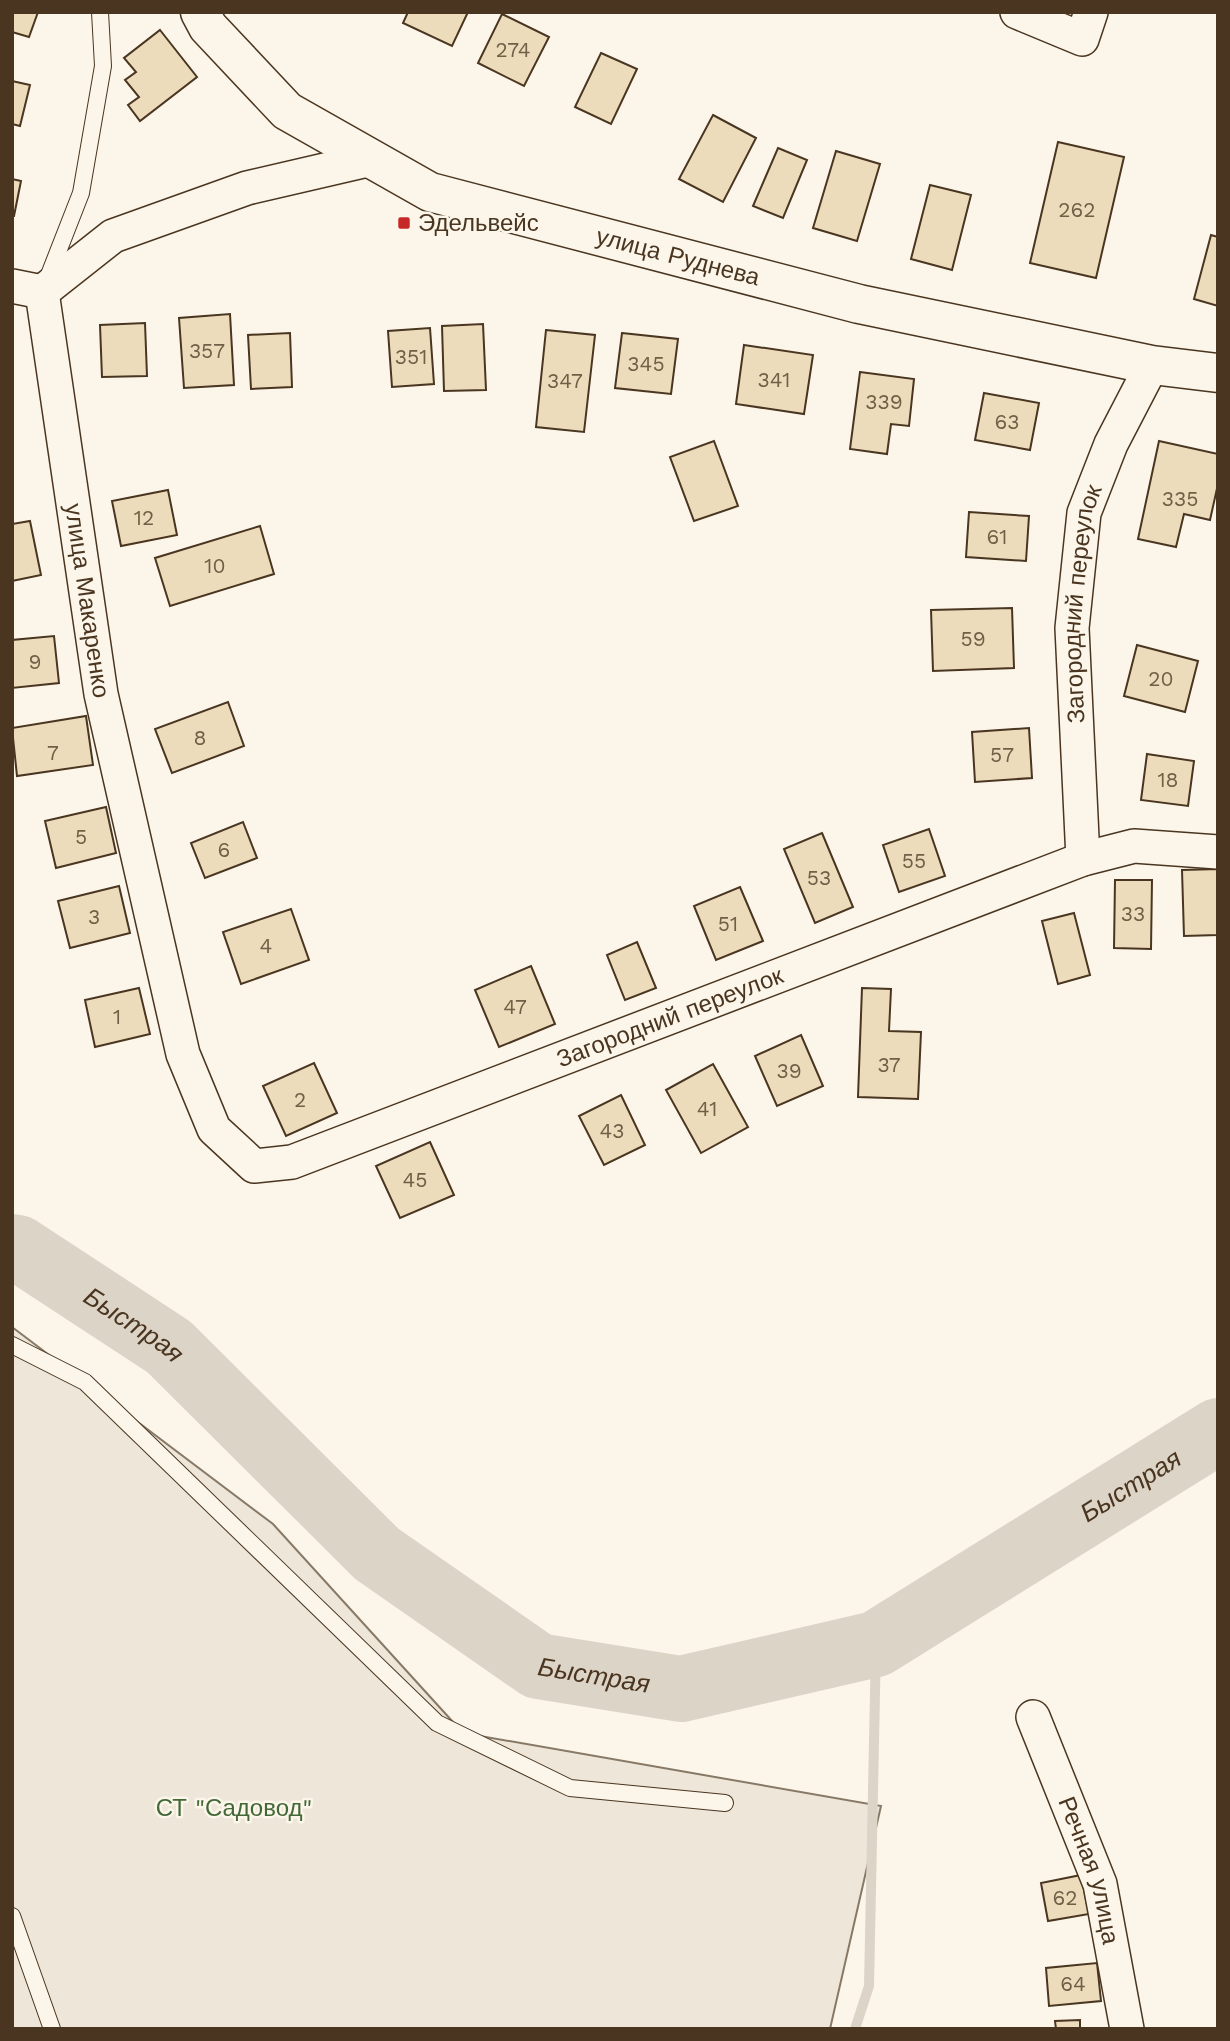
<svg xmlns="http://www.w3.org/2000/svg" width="1230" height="2041" font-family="'Work Sans',sans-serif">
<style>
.green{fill:#ede6d9;stroke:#887966;stroke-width:2}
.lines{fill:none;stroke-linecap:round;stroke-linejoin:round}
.stream{stroke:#dcd4c6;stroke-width:10}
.river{stroke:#dcd4c6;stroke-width:66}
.building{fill:#ecdcbc;stroke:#4a3520;stroke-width:2}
.lane-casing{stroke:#4a3520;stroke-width:18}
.street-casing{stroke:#4a3520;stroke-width:36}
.secondary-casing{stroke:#4a3520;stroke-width:41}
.lane{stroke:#fbf6e9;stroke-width:16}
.street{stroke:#fbf6e9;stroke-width:33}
.secondary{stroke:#fbf6e9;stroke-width:38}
.poi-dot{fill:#c62828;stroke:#fbf6e9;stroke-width:2.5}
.labels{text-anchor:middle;stroke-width:5;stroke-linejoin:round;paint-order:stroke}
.number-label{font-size:21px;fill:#725f47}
.poi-label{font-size:24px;fill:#4a3520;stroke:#fbf6e9;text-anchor:start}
.street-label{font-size:24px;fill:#4a3520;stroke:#fbf6e9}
.park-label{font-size:24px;fill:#436837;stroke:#fbf6e9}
.water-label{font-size:26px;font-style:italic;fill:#4a3520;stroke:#fbf6e9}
</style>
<rect width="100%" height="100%" fill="#fbf6e9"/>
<!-- green -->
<path class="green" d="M12,1327l261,197 190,209 418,73 -51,223h-818z"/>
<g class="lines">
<!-- stream -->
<path class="stream" d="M855,2029l14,-43 7,-342"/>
<!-- river -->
<path class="river" id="s1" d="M12,1247l6,1 151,99 208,207 161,112 143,23 195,-45 342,-213"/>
</g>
<!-- building -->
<g class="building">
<path d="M12,12h26l-9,25 -17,-5z"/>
<path d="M408,12h60l-16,34 -49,-23z"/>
<path d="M502,14l47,23 -25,49 -46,-23z"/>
<path d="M160,30l37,47 -57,44 -12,-16 11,-8 -14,-17 11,-8 -12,-14z"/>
<path d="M601,53l36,16 -26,55 -36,-17z"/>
<path d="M12,81l18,4 -10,41 -8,-2z"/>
<path d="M713,115l43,23 -33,64 -44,-23z"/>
<path d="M1058,142l66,15 -28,121 -66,-15z"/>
<path d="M778,148l29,12 -24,58 -30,-12z"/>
<path d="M836,151l44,13 -23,77 -44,-13z"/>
<path d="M12,179l9,2 -7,35h-2z"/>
<path d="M930,185l41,10 -19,75 -41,-11z"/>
<path d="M1211,235l7,2v69l-24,-7z"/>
<path d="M230,314l4,71 -50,3 -5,-70z"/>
<path d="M145,323l2,53 -45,1 -2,-52z"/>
<path d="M483,324l3,66 -42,1 -2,-65z"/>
<path d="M430,328l4,56 -42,3 -4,-56z"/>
<path d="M546,330l49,5 -11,97 -48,-5z"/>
<path d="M290,333l2,54 -41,2 -3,-54z"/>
<path d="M622,333l56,6 -7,55 -56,-6z"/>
<path d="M744,345l69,10 -9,59 -68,-10z"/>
<path d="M860,372l54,7 -5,47 -18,-2 -4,30 -37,-5z"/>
<path d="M984,393l55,10 -9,47 -55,-10z"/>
<path d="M714,441l24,65 -44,15 -24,-64z"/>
<path d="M1159,441l59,13v30l-8,36 -26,-6 -8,33 -38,-8z"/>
<path d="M168,490l9,45 -56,11 -9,-45z"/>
<path d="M969,512l60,4 -3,45 -60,-4z"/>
<path d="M30,521l11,54 -29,6v-57z"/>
<path d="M260,526l14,48 -104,32 -15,-48z"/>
<path d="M1012,608l2,60 -81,3 -2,-61z"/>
<path d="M54,636l5,47 -47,5v-48z"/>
<path d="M1137,645l61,16 -13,51 -61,-16z"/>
<path d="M228,702l16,44 -72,27 -17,-44z"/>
<path d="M86,716l7,49 -76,11 -5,-48z"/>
<path d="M1029,728l3,50 -57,4 -3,-50z"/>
<path d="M1147,754l47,7 -6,45 -47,-6z"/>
<path d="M106,807l10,46 -60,15 -11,-47z"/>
<path d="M243,822l14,36 -52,20 -14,-35z"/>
<path d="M929,829l16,47 -46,16 -16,-47z"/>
<path d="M822,833l31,74 -38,16 -31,-74z"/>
<path d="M1218,869v66l-34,1 -2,-66z"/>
<path d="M1115,880h37l-1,69 -37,-1z"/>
<path d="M119,886l11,47 -60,15 -12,-47z"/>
<path d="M740,887l23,54 -47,19 -22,-54z"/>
<path d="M291,909l18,51 -68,24 -18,-52z"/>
<path d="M1074,913l16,62 -32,9 -16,-63z"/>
<path d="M637,942l19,46 -31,12 -18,-45z"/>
<path d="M531,966l24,58 -56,23 -24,-57z"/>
<path d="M139,988l11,46 -55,13 -10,-47z"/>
<path d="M862,988l29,1 -2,42 32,1 -3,67 -60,-2z"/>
<path d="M801,1035l22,51 -46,20 -22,-50z"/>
<path d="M314,1063l23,50 -51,23 -23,-50z"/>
<path d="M713,1064l35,63 -47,26 -35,-63z"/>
<path d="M621,1095l24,50 -41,20 -25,-49z"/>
<path d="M430,1142l24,53 -54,23 -24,-52z"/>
<path d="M1081,1875l8,39 -41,7 -7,-38z"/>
<path d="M1097,1963l4,38 -52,5 -3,-38z"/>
<path d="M1080,2020v9h-24l-1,-8z"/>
</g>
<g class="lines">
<!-- lane casing -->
<g class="lane-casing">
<g id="lane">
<path d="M47,280l34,-87 22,-127 -3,-54"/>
<path d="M12,1345l73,37 352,341 133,65 155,15"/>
<path d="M12,1916l40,113"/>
</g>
</g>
<!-- street casing -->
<g class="street-casing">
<g id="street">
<path d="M1017,12l65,27 9,-27"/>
<path d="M12,286l30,6"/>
<path id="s2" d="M42,292l59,402 82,360 31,75 40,37 38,-4 791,-303 51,-13 84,6"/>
<path d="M42,292l71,-56 134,-48 125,-29"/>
<path id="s3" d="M1083,859l-11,-231 12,-115 27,-69 41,-79"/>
<path id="s4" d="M1033,1717l67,167 27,145"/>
</g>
</g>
<!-- secondary casing -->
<g class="secondary-casing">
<g id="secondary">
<path id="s5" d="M200,12l8,15 79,84 143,81 429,112 293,61 66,8"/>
</g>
</g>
<!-- lane -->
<use href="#lane" class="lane"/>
<!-- street -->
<use href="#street" class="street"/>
<!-- secondary -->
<use href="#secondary" class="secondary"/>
</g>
<!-- markers -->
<rect class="poi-dot" x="397" y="216" width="14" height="14" rx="3.5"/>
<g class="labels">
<!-- number labels -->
<g class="number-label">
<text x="513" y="57">274</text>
<text x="1077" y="217">262</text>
<text x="207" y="358">357</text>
<text x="411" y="364">351</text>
<text x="646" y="371">345</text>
<text x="774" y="387">341</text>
<text x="565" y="388">347</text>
<text x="884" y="409">339</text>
<text x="1007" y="429">63</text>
<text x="1180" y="506">335</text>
<text x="144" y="525">12</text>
<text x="997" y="544">61</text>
<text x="215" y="573">10</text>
<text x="973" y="646">59</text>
<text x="35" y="669">9</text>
<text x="1161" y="686">20</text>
<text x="200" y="745">8</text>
<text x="53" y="760">7</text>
<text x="1002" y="762">57</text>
<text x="1168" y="787">18</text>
<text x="81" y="844">5</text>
<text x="224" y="857">6</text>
<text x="914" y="868">55</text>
<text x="819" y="885">53</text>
<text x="1133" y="921">33</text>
<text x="94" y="924">3</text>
<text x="728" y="931">51</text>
<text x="266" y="953">4</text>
<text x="515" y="1014">47</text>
<text x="117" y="1024">1</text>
<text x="889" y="1072">37</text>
<text x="789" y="1078">39</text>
<text x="300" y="1107">2</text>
<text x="707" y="1116">41</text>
<text x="612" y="1138">43</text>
<text x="415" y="1187">45</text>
<text x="1065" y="1905">62</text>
<text x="1073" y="1991">64</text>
</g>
<!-- poi labels -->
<g class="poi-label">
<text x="418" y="231">Эдельвейс</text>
</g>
<!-- street labels -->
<g class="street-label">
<text dy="8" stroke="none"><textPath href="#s5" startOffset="553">улица Руднева</textPath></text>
<text dy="8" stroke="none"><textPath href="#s2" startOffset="312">улица Макаренко</textPath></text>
<text dy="8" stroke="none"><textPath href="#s3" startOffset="256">Загородний переулок</textPath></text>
<text dy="8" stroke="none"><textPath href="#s2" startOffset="1354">Загородний переулок</textPath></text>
<text dy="8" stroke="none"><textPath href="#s4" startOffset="164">Речная улица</textPath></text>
</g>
<!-- park labels -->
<g class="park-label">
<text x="234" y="1816">СТ "Садовод"</text>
</g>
<!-- water labels -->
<g class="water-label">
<text dy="9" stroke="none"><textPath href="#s1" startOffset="145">Быстрая</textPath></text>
<text dy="9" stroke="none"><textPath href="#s1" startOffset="1321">Быстрая</textPath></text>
<text dy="9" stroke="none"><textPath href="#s1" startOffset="733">Быстрая</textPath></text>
</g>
</g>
<!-- border -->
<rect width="1230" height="2041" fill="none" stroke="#4a3520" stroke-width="28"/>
</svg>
